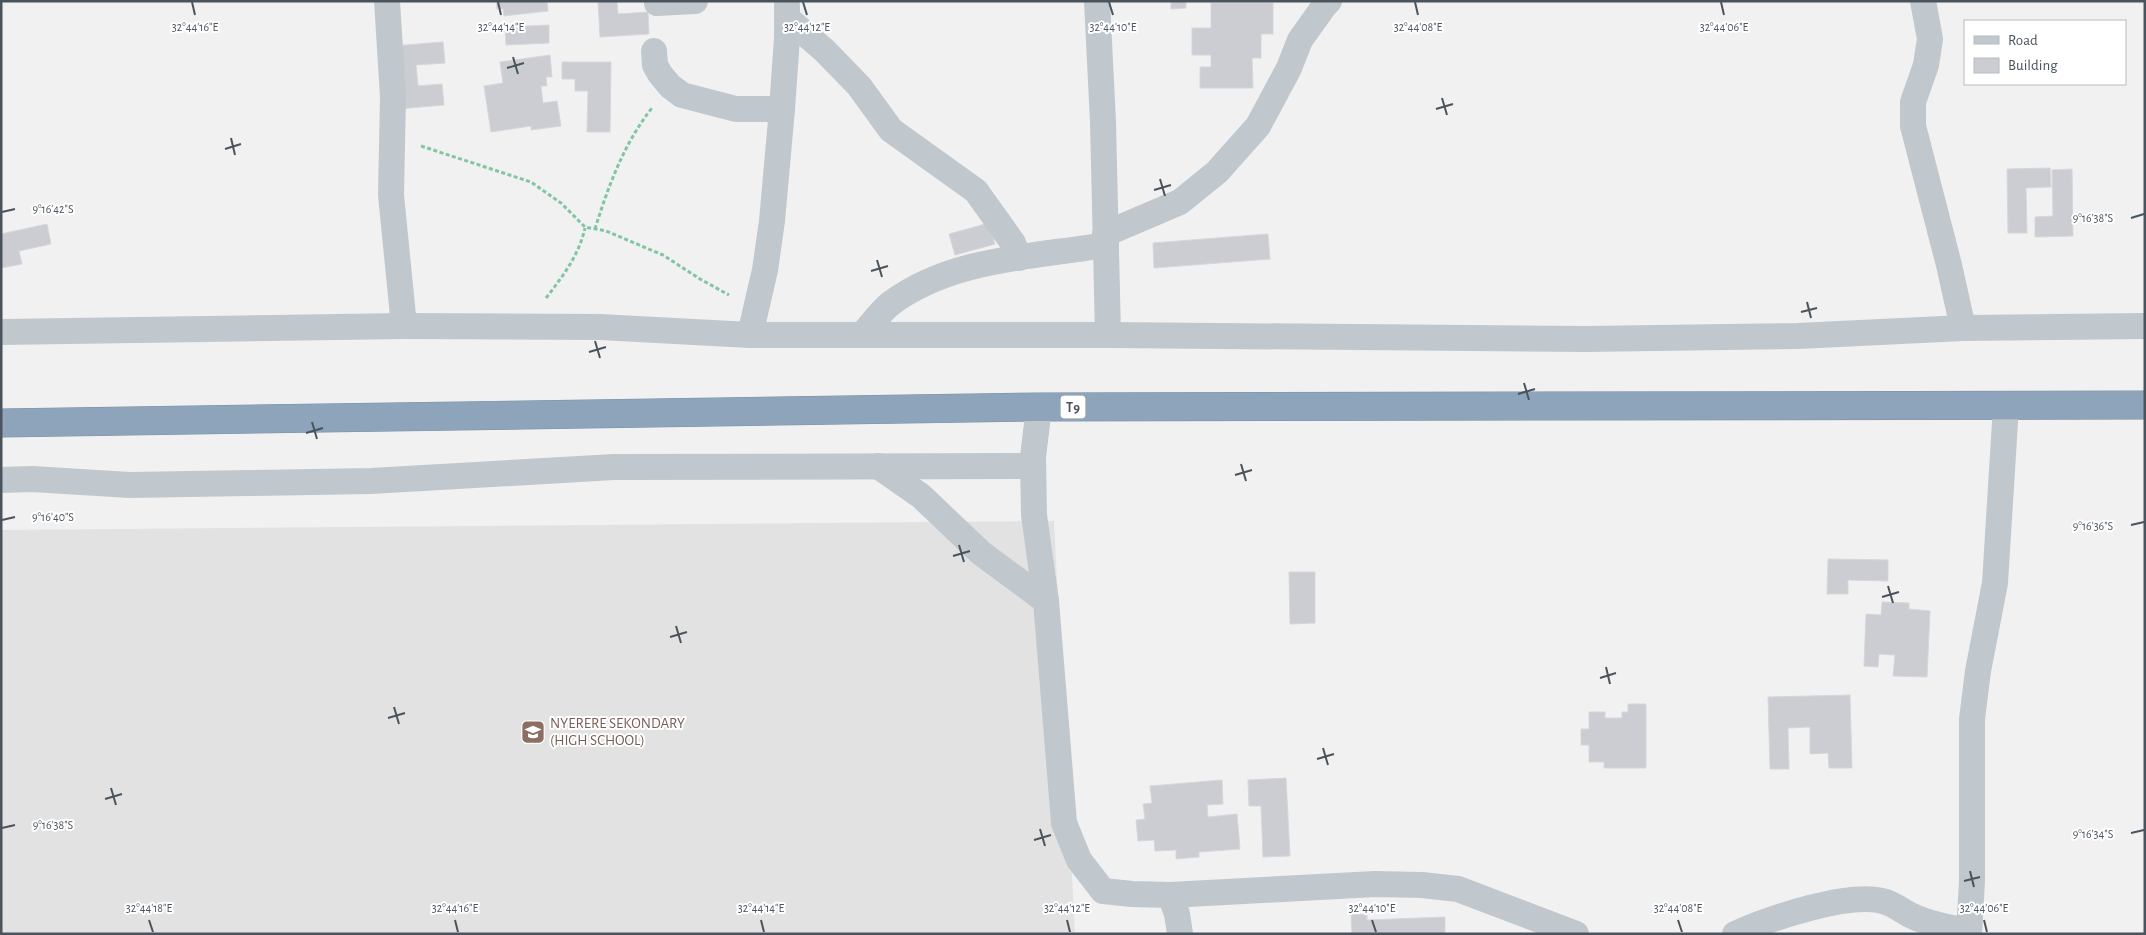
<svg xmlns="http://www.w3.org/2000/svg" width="2146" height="935" font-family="'Alegreya Sans',sans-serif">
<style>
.education{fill:#e3e2e2}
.building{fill:#cbcdd2;stroke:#d5d7db}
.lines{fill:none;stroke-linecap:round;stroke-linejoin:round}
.highway-casing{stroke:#798fa5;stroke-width:29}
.path{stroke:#7fc6a1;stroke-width:3;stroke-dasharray:4 2.5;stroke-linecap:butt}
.street{stroke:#c0c8cd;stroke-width:26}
.highway{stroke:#8da4ba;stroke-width:28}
.ticks{fill:none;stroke:#4a545c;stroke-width:2}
.labels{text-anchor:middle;stroke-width:4;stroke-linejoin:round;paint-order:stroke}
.shield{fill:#fff;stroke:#80878d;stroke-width:1}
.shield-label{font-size:14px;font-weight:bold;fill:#4a545c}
.education-label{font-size:15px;fill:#785e54;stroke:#fff;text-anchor:start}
.ticks-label{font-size:12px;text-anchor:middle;fill:#4a545c;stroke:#fff;stroke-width:4;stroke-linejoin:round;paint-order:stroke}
</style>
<rect width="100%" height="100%" fill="#f2f1f1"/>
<!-- education -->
<path class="education" d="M1054,521l21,413h-1074v-404z"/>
<!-- building -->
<g class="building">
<path d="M496,1h51l1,10 -44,5 -1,-7h-6z"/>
<path d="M598,1h19l1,13 30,-2 1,22 -49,3z"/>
<path d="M1171,1h15v7l-15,1z"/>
<path d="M1211,3h62v31h-12v24h-9l1,30h-53v-21h11v-12h-19v-27h19z"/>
<path d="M549,25v18l-43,2 -1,-18z"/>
<path d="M443,42l2,21 -29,2 2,21 24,-2 2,21 -46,4 -5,-63z"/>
<path d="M550,55l2,22h-6l1,9h-6l2,17 14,-2 4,25 -30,4v-4l-40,6 -7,-46 19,-3 -3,-21z"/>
<path d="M562,62h49l-1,70h-23l1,-41h-13v-12h-13z"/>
<path d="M2050,168l1,19 -25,1 1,45h-19l-1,-64z"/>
<path d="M2072,169l1,67 -38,1v-20l18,-1 -1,-46z"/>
<path d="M989,223l6,21 -40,11 -6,-21z"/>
<path d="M47,224l4,20 -32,7 3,13 -21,4v-34z"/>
<path d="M1268,234l2,25 -116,9 -1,-25z"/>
<path d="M1828,559l60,1v21l-40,-1v14h-21z"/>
<path d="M1289,572h26v51l-25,1z"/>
<path d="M1882,602l27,1v6l21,2 -3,66 -34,-1 2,-21 -16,-1 -1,13 -14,-1 2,-52 15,1z"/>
<path d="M1850,695l2,73h-23l-1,-15 -18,1v-27l-22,1 1,41h-19l-2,-72z"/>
<path d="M1628,704h18v64h-42v-6h-15v-17h-8v-16h8v-17h16v6h17v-6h6z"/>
<path d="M1286,778l4,78 -27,1 -2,-51h-12l-1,-26z"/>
<path d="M1222,780l1,24 -16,1 1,12 29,-3 3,35 -41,3v5l-23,2v-9l-21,1 -1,-11 -16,1 -2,-21 9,-1 -2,-15 9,-1 -2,-17z"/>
<path d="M1367,914v6l78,-3v17h-93l-1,-19z"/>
</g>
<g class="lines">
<!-- highway casing -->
<g class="highway-casing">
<path id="highway" d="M1,423l1038,-16 1106,-2"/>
</g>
<!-- path -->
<g class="path">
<path d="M421,146l110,36 30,21 24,24 21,4 57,24 37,24 29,16"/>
<path d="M595,229c13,-42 29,-86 57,-121"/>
<path d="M546,298c17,-22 33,-43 39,-70"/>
</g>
<!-- street -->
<g class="street">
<path d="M387,1l6,96 -2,98 13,131"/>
<path d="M1097,1l6,121 5,213"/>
<path d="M1923,1l7,38 -4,26 -13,37v24l36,139 14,63"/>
<path d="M657,3l38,-2"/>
<path d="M787,18l38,33 34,35 32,44 85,61 37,52 6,15"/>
<path d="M654,51l1,14 5,9 10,12 12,9 54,14h46"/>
<path d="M1105,234l75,-32 37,-30 41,-46 31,-58 11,-28 25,-35 4,-4"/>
<path d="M1,332l403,-6 196,1 150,8h358l477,4 213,-3 165,-8 182,-2"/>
<path d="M750,335l15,-65 7,-49 10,-112 5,-71v-32"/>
<path d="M862,335c9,-10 18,-23 28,-31 61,-46 143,-47 216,-59"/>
<path d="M1039,407l-6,50 1,58 12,86 18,222 15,37 24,31 29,3 38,1 205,-11 47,1 36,4 118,45"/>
<path d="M878,466l43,30 60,57 65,48"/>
<path d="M1,480l31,-1 98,6 119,-2 122,-2 243,-14 419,-1"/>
<path d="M1170,895l7,19 3,20"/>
<path d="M1735,934c33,-15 117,-44 151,-32 9,3 16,9 24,13 18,9 39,13 59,16"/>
<path d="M1969,934l3,-53v-162l6,-48 17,-88 11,-177"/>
</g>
<!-- highway -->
<use href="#highway" class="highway"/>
</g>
<!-- ticks -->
<path class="ticks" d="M192,2l3,13M498,2l3,13M803,2l4,13M1109,2l4,13M1415,2l3,13M1721,2l3,13M513,57l5,17M507,68l17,-5M1442,98l5,17M1436,109l17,-5M231,138l4,17M225,149l16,-5M1160,179l5,17M1154,190l17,-5M2,212l13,-3M2131,218l13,-4M877,260l5,17M871,271l17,-5M1807,302l4,16M1801,312l16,-4M595,341l5,17M589,352l17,-5M1524,383l5,17M1518,394l17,-5M312,422l5,17M306,433l17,-5M1241,464l5,17M1235,475l17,-5M2,520l13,-3M2131,525l13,-3M959,545l5,17M953,556l17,-5M1888,586l5,17M1882,597l17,-5M676,626l5,17M670,637l17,-5M1606,667l4,17M1600,678l16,-5M394,707l5,17M388,718l17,-5M1323,748l5,17M1317,759l17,-5M111,788l5,17M105,799l17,-5M2,828l13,-3M1040,829l5,17M2131,833l13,-3M1034,840l17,-5M1970,871l4,16M1964,881l16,-4M149,920l4,12M455,920l3,12M761,920l3,12M1067,920l3,12M1372,920l4,12M1678,920l4,12M1984,920l3,12"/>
<!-- icons -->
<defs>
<g id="school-square" transform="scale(1.25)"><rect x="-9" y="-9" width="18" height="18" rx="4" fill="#8d6e63" stroke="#fff"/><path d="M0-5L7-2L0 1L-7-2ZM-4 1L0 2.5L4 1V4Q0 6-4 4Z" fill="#fff"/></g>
</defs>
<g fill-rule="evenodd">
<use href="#school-square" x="533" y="732"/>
</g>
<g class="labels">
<!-- shield labels -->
<rect class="shield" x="1060.5" y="395.5" width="25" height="23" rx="4"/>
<g class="shield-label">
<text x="1073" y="412">T9</text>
</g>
<!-- education labels -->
<g class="education-label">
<text x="550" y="728">NYERERE SEKONDARY<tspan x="550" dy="17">(HIGH SCHOOL)</tspan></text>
</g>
</g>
<g class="ticks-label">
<text x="195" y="31">32°44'16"E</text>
<text x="501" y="31">32°44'14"E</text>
<text x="807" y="31">32°44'12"E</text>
<text x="1113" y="31">32°44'10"E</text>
<text x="1418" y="31">32°44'08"E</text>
<text x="1724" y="31">32°44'06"E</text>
<text x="53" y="213">9°16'42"S</text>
<text x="2093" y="222">9°16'38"S</text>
<text x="53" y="521">9°16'40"S</text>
<text x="2093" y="530">9°16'36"S</text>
<text x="53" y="829">9°16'38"S</text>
<text x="2093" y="838">9°16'34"S</text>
<text x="149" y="912">32°44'18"E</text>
<text x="455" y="912">32°44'16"E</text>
<text x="761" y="912">32°44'14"E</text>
<text x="1067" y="912">32°44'12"E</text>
<text x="1372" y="912">32°44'10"E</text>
<text x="1678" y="912">32°44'08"E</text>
<text x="1984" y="912">32°44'06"E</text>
</g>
<!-- border -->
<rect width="2146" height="935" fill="none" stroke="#4a545c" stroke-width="5"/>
<!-- legend -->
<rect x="1964" y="20" width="162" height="65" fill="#ffffff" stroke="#b7bbbe"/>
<rect x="1974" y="36" width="25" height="8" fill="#c0c8cd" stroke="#b7bbbe"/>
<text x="2008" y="45" font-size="15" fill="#4a545c">Road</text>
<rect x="1974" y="58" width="25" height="15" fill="#cbcdd2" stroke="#b7bbbe"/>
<text x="2008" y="70" font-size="15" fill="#4a545c">Building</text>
</svg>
